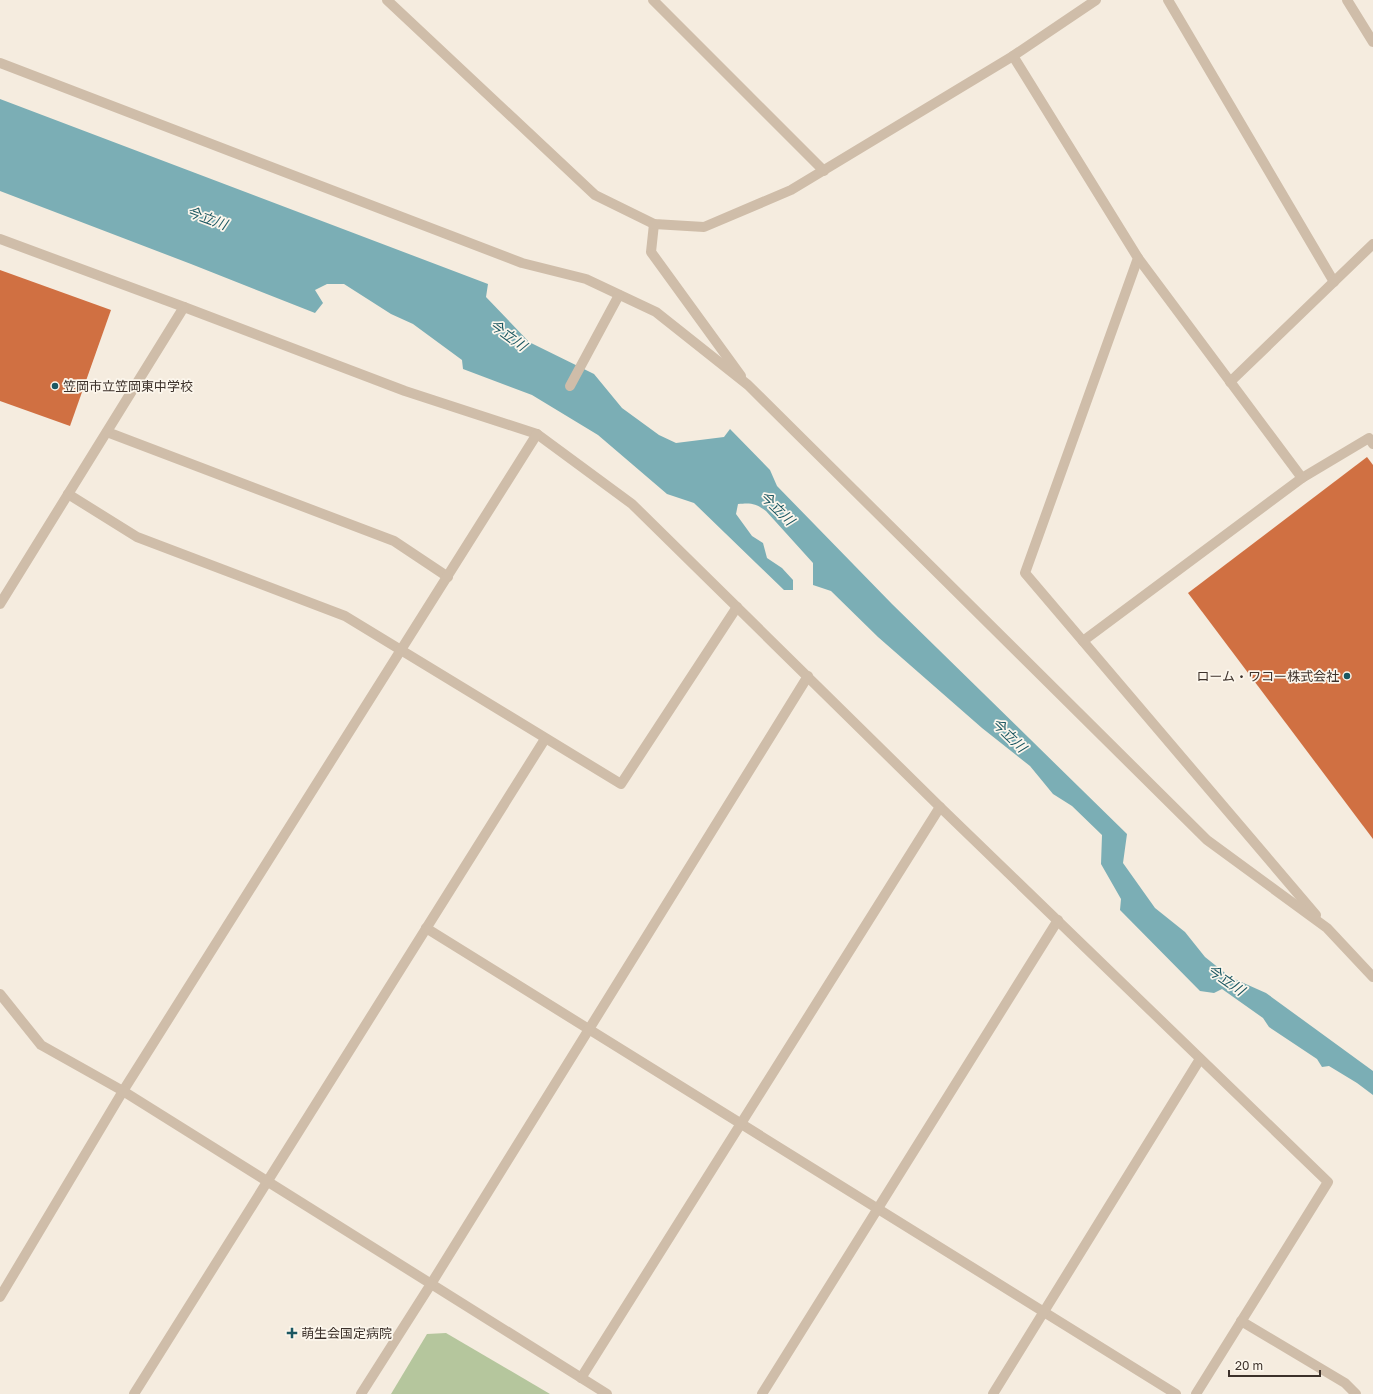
<svg xmlns="http://www.w3.org/2000/svg" width="1373" height="1394" font-family="'Golos Text','Noto Sans JP',sans-serif">
<style>
.green{fill:#b5c69d}
.water{fill:#7baeb5}
.building{fill:#d07042}
.lines{fill:none;stroke-linecap:round;stroke-linejoin:round}
.minor{stroke:#cfbda9;stroke-width:10}
.tertiary{stroke:#cfbda9;stroke-width:10}
.poi-dot{fill:#1b5761;stroke:#fcf6ec;stroke-width:1.5}
.labels{text-anchor:middle;stroke-width:3.5;stroke-linejoin:round;paint-order:stroke}
.poi-label{font-size:13px;fill:#3c312a;stroke:#fcf6ec;text-anchor:start}
.water-label{font-size:14px;font-style:italic;fill:#1b5761;stroke:#fcf6ec}
</style>
<rect width="100%" height="100%" fill="#f5ecdf"/>
<!-- green -->
<path class="green" d="M446,1333l104,61h-159l36,-60z"/>
<!-- water -->
<path class="water" d="M0,99l488,185 -2,13 43,45 65,32 28,34 37,27 17,8 48,-6 6,-8 40,41 7,16 115,118 235,230 -4,29 32,45 30,24 20,25 25,20 36,16 107,78v24l-16,-12 -28,-17 -7,1 -5,-8 -48,-32 -6,-9 -41,-29 -8,4 -14,-2 -80,-81 1,-11 -20,-35 1,-29 -30,-29 -19,-12 -23,-28 -48,-38 -104,-91 -47,-46 -18,-6v-22l-47,-52c-11,-8 -15,-8 -28,-7l-2,10 16,22 11,7 4,15 15,10 11,12v10h-9l-90,-87 -27,-9 -69,-59 -66,-40 -69,-26 -1,-9 -49,-36 -22,-10 -47,-30h-17l-12,6 8,13 -8,10 -124,-49 -191,-73z"/>
<!-- building -->
<g class="building">
<path d="M0,270l111,40 -41,116 -70,-25z"/>
<path d="M1367,457l6,8v374l-185,-246z"/>
</g>
<g class="lines">
<!-- minor -->
<g class="minor">
<path d="M653,0l171,171"/>
<path d="M1168,0l166,282"/>
<path d="M1347,0l26,42"/>
<path d="M1013,56l125,202 -113,315 291,342"/>
<path d="M0,63l522,200 64,16 70,33 92,73 459,455 120,88 46,49"/>
<path d="M654,224l-3,28 90,124"/>
<path d="M184,307l221,84 132,43 95,70 308,303 388,375 -132,212"/>
<path d="M1230,382l143,-138"/>
<path d="M570,386l49,-91"/>
<path d="M107,432l287,109 54,36"/>
<path d="M1302,478l67,-40 4,6"/>
<path d="M68,494l69,43 208,79 276,168 116,-177"/>
<path d="M1083,641l219,-163 -164,-220"/>
<path d="M426,928l750,466"/>
<path d="M0,994l41,51 82,46"/>
<path d="M431,1284l377,-608"/>
<path d="M0,1297l123,-206 414,-657"/>
<path d="M581,1378l359,-571"/>
<path d="M134,1394l411,-655"/>
<path d="M762,1394l296,-474"/>
<path d="M993,1394l207,-335"/>
</g>
<!-- tertiary -->
<g class="tertiary">
<path d="M387,0l208,195 59,29 50,3 87,-37 222,-134 83,-56"/>
<path d="M0,239l184,68 -184,297"/>
<path d="M123,1091l484,303"/>
<path d="M1241,1321l104,62 11,11"/>
<path d="M361,1394l70,-110"/>
</g>
</g>
<!-- markers -->
<g class="poi-dot">
<circle cx="55" cy="386" r="4"/>
<circle cx="1347" cy="676" r="4"/>
<path d="M290 1327h4v4h4v4h-4v4h-4v-4h-4v-4h4z"/>
</g>
<g class="labels">
<!-- poi labels -->
<g class="poi-label">
<text x="63" y="391">笠岡市立笠岡東中学校</text>
<text x="1339" y="681" text-anchor="end">ローム・ワコー株式会社</text>
<text x="301" y="1338">萌生会国定病院</text>
</g>
<!-- water labels -->
<g class="water-label">
<text transform="translate(207 218) rotate(20)" y="5">今立川</text>
<text transform="translate(508 335) rotate(36)" y="5">今立川</text>
<text transform="translate(777 508) rotate(44)" y="5">今立川</text>
<text transform="translate(1009 735) rotate(44)" y="5">今立川</text>
<text transform="translate(1226 980) rotate(35)" y="5">今立川</text>
</g>
</g>
<!-- scale -->
<path d="M1229 1370v6h91v-6" fill="none" stroke="#3c312a" stroke-width="2"/>
<text x="1235" y="1370" font-size="12" fill="#3c312a" stroke="#fcf6ec" stroke-width="3" paint-order="stroke">20 m</text>
</svg>
